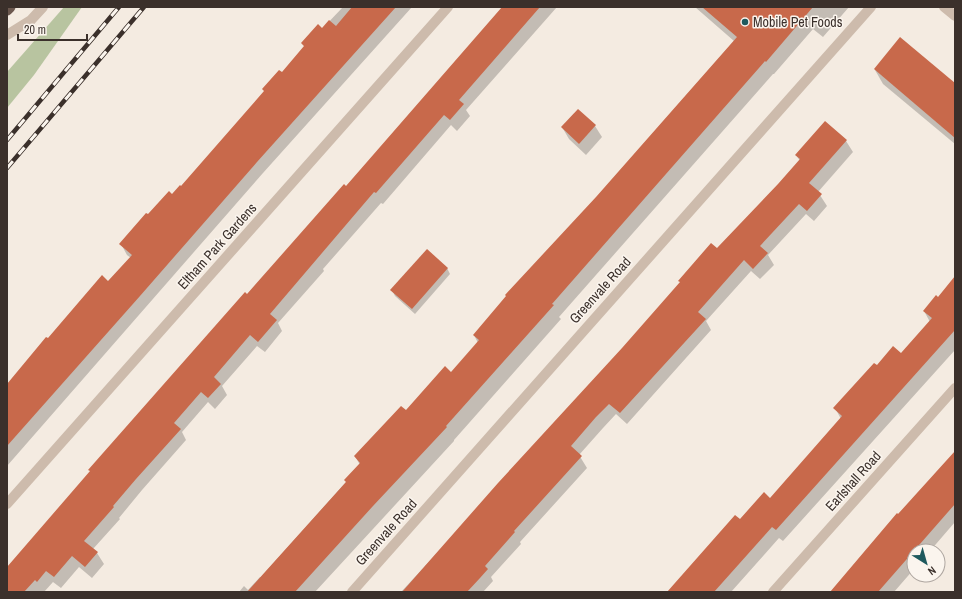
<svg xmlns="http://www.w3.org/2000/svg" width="962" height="599" font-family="'Archivo Narrow',sans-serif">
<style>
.green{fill:#b8c4a0}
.shadow{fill:#0003}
.building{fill:#c8694b}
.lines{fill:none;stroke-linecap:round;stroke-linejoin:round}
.service{stroke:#cdbbac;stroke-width:10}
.minor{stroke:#cdbbac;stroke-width:10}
.tertiary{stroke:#cdbbac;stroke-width:10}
.trunk{stroke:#6c584f;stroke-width:11}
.rail-casing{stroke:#3b302b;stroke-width:4.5}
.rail{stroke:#fbf5ee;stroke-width:3;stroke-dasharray:9;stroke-linecap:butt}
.poi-dot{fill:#1f5a5e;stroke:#fbf5ee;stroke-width:1.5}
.labels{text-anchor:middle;stroke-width:3;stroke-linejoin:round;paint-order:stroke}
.poi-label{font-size:14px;fill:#3b302b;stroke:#fbf5ee;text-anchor:start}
.street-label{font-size:14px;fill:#3b302b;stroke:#fbf5ee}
</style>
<rect width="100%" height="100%" fill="#f4ebe1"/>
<!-- green -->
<path class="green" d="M64,7h18l-48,68 -27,33v-36z"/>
<!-- shadow -->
<g class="shadow">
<path d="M343,7h69l-149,166 -256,293v-83h2l39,-43 60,-58 23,-24 -4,-3 -6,-11 27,-28 34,-29 123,-140 -3,-4 20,-14z"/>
<path d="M502,7h55l-91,103 4,6 -13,15 -6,-6 -68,79 -2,-1 -58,66 1,2 -46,52 4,8 -17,21 -8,-6 -35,40 5,9 -12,14 -7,-7 -26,30 4,8 -44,50 -23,28 1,1 -27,30 4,4 7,11 -12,14 -13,-11 -18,21 -8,-6 -9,10h-37v-24l240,-273 99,-108 155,-177z"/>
<path d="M695,7h154l-26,30 -10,-8 -39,45h-1l-214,243 2,2 -107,121v1l-139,151h-76l5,-6 4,4 12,-13h1l85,-95 14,-17 -5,-9 96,-83 27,-30 -4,-8 123,-138 137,-156z"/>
<path d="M875,70l80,15v59l-72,-60z"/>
<path d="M578,110l17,16 7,11 -16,18 -17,-16 -7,-12z"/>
<path d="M825,122l21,19 7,11 -35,40 9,14 -13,15 -8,-7 -38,41 6,10 -14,14 -9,-8 -45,50 5,9 -84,94 -11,-10 -13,14 -24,27 8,13 -67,74 1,2 -30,33 2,4 -10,11h-82l399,-431 -4,-6z"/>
<path d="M447,268l3,6 -35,40 -20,-18 -3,-6z"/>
<path d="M955,278v72l-172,191 -4,-3 -48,54h-59l68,-72 30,-21 71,-80 -6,-11 42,-42 24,-12 29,-32 -6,-11 14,-13z"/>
<path d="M955,452v70l-25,29h-16v18l-20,23h-63z"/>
</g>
<!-- building -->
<g class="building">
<path d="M352,7h44l-139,155 -117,134 -133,150v-62l39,-47 2,1 54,-63 6,6 24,-26 -13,-11 27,-31 2,1 21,-23 3,3 8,-9 1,1 83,-95 -2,-2 17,-19 3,2 22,-26 -3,-3 17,-19 4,4 7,-8 7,6z"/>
<path d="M502,7h38l-81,93 5,4 -14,16 -6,-5 -68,78 -2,-1 -104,122 7,6 -19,22 -8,-7 -36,42 7,7 -13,14 -7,-6 -27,31 7,6 -45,50 -23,27 1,1 -30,34 14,11 -13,15 -13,-11 -18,21 -8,-6 -9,11 -2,-2 -11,12h-17v-25l83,-96 -2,-1 157,-178 2,2 97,-110 2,2z"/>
<path d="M702,7h111l-47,55 -1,-1 -213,243 2,1 -108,121 1,1 -74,79 -78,86h-48l99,-110 -2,-2 16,-17 -6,-7 47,-50 5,4 39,-44 6,6 28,-32 -6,-5 33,-39 -1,-1 91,-98 141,-160z"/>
<path d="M900,37l55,46v55l-81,-69z"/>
<path d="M578,109l18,16 -17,19 -18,-17z"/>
<path d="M825,121l22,19 -38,43 13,11 -15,17 -8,-7 -39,42 8,7 -15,16 -9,-9 -46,52 8,7 -86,94 -11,-9 -13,13 -25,29 11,10 -68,75 1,1 -30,34 3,3 -8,9 -13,14h-65l96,-109 124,-135 58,-66 -2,-1 33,-38 6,5 61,-64 22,-25 -5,-4z"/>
<path d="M427,249l21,19 -36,41 -22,-19z"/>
<path d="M955,276v54l-179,200 -4,-3 -58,65h-47l68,-77 5,4 24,-27 6,6 72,-82 -9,-8 41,-45 3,2 16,-19 8,7 31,-35 -9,-7 13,-16 2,2z"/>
<path d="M955,451v53l-77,88h-48l67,-79 1,1z"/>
</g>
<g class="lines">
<!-- service -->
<path class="service" d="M7,35l24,-15 12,-13"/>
<!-- minor -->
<g class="minor">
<path d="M7,504l441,-497"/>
<path d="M352,592l519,-585"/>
<path d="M773,592l182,-204"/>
</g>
<!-- tertiary -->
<path class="tertiary" d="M944,7l11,9"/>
<!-- trunk -->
<path class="trunk" d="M7,10l3,-3"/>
<!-- rail casing -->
<g class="rail-casing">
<g id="rail">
<path d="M7,140l112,-133"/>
<path d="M7,168l137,-161"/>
</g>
</g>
<!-- rail -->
<use href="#rail" class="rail"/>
</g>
<!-- markers -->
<circle class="poi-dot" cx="745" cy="22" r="4"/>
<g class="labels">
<!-- poi labels -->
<g class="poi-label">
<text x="753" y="27">Mobile Pet Foods</text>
</g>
<!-- street labels -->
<g class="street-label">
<text transform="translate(217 246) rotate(-48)" y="5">Eltham Park Gardens</text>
<text transform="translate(600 290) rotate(-48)" y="5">Greenvale Road</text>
<text transform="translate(853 481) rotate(-48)" y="5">Earlshall Road</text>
<text transform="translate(386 532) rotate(-48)" y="5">Greenvale Road</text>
</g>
</g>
<!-- border -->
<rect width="962" height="599" fill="none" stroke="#3b302b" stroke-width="16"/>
<!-- north arrow -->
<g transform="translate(926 563) rotate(143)"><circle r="19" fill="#fbf5ee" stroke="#aea6a0"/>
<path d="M0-3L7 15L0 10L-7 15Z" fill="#1f5a5e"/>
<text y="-6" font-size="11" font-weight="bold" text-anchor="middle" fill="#3b302b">N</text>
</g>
<!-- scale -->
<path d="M18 34v6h69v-6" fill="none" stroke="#3b302b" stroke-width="2"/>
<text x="24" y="34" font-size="12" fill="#3b302b" stroke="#fbf5ee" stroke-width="3" paint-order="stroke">20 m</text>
</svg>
